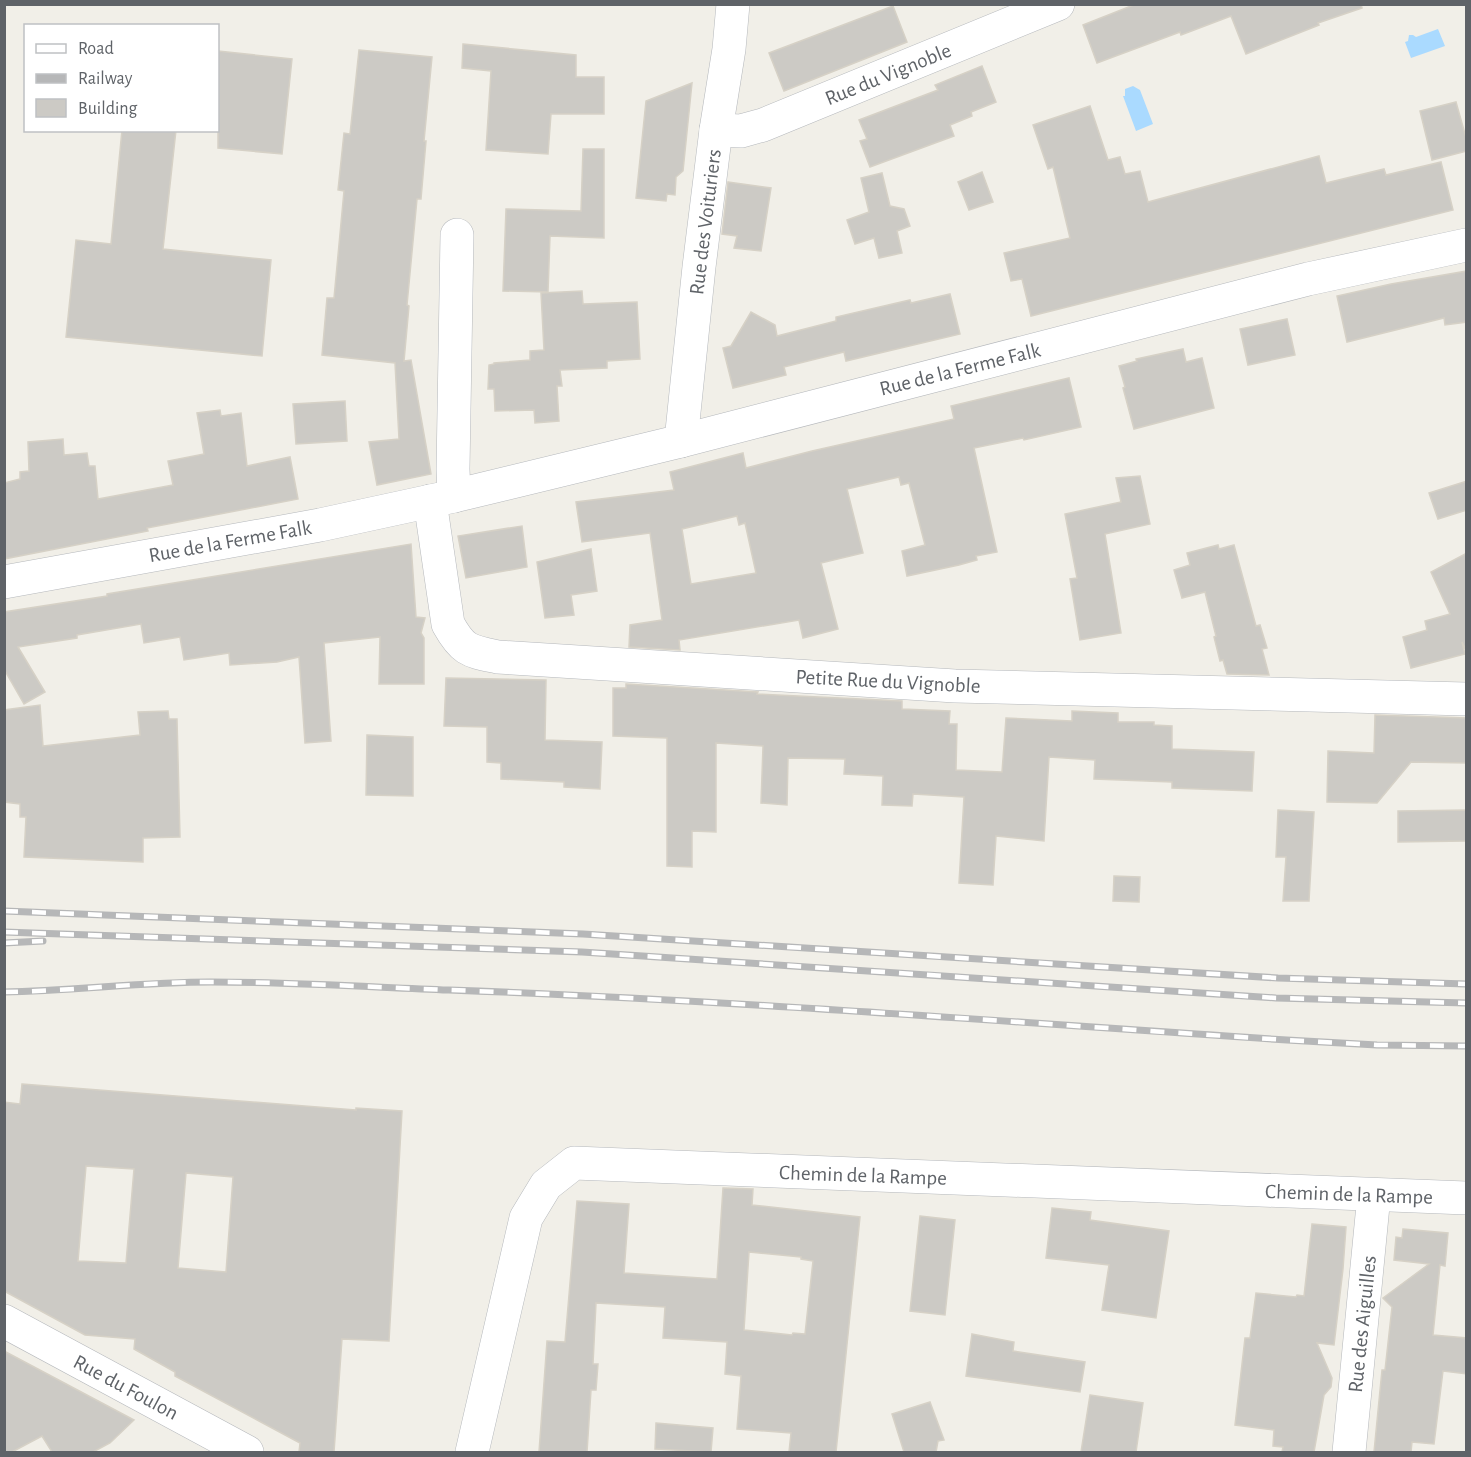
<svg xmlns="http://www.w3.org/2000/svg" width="1471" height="1457" font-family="'Alegreya Sans',sans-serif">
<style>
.water{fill:#aadaff}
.building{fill:#cccac5;stroke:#d6d1c6;stroke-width:1.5;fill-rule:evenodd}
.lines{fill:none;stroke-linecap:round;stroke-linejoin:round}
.minor-casing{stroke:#b5b8bc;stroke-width:34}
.minor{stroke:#fff;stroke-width:33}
.rail-casing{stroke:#b6b7b8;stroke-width:7}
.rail{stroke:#fff;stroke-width:4.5;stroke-dasharray:14;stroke-linecap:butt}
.labels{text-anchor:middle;stroke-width:4.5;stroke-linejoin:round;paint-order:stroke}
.street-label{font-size:21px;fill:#5f6368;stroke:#fff}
</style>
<rect width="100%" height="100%" fill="#f1efe8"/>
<!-- water -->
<g class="water">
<path d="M1438,29l7,17 -34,12 -6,-16 3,-1 1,-6h4l3,2z"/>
<path d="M1133,86l7,4 13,34 -17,7 -13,-35h2v-7z"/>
</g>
<!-- building -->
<g class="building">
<path d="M1136,4h225l1,4 -44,15 1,2 -73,29 -15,-38 -50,19 -1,-3 -83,31 -14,-38z"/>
<path d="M893,6l14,36 -123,49 -15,-38z"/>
<path d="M463,44l113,11v22h28v37h-53l-3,40 -62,-4 5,-79 -29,-3z"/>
<path d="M359,50l73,7 -8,84h2l-5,58h-4l-10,106 2,1 -5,55 7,-1 20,114 -54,11 -8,-43 30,-3 -4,-76 -73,-8 5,-57h7l10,-107 -6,-1 6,-57 6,1z"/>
<path d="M218,51l74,8 -10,95 -64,-6z"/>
<path d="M982,66l14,36 -25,10 1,4 -22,9 4,11 -84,31 -10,-26 7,-2 -8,-19 79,-30 -3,-5z"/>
<path d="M692,83l-9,88 -7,6 -1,18 -8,-1 -1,7 -30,-3 10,-97z"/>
<path d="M1456,102l11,39v10l-35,9 -12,-49z"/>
<path d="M1090,106l18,54 12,-3 5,17 15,-3 8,31 171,-46 7,27 58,-14 2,6 55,-13 12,48 -422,106 -9,-37 -11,2 -7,-28 66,-15 -17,-71 -5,2 -15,-44z"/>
<path d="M122,130h54l-13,119 108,11 -9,96 -196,-19 10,-97 35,4z"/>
<path d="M583,149h21v89l-54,-2 -2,56 -45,-1 3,-82 75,2z"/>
<path d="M982,172l11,30 -24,8 -11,-28z"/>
<path d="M882,173l8,33 14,3 6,17 -13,5 5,22 -23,5 -5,-20 -19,6 -8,-24 22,-8 -8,-34z"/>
<path d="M728,182l43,6 -10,63 -27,-3 3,-12 -15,-2z"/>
<path d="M1467,271v51l-22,3 -1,-7 -97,24 -10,-46 54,-12z"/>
<path d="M582,291l1,13 54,-2 3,57 -33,2v7l-47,2 2,16h-5l2,35 -24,2 -1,-13 -39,1 -1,-22h-6l1,-24 5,-1v-1l36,-3v-9l14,-1 -3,-57z"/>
<path d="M950,294l10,40 -114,27 -2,-9 -60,15 2,8 -53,13 -10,-40 8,-2 20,-34 24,13 2,11 59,-15v-4l74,-17 1,3z"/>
<path d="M1287,319l8,36 -47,10 -8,-36z"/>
<path d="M1183,349l3,13 16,-4 12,50 -80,21 -11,-41 2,-1 -6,-21 18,-5 -1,-2z"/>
<path d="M1069,378l12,49 -57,13 -1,-2 -49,10 23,104 -21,4 1,4 -18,5 -52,11 -5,-25 23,-6 -16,-62 -8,2 -2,-8 -52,12 16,64 -42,10 17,66 -35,9 -4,-18 -120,20 1,10 -51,-3 1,-22 32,-5 -12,-87 -68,9 -6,-40 98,-12 -4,-18 73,-19 3,15 66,-17 142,-32 -3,-13zM737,516l2,9 6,-2 11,50 -65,11 -9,-55z"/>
<path d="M345,401l2,40 -51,3 -3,-40z"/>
<path d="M220,410l1,6 20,-3 6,53 43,-9 8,42 -151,29 1,3 -144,28v-76l16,-4v-7l9,-1 -1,-29 35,-3 1,16 23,-2 2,13h6l3,33 75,-14 -5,-24 36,-7 -7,-41z"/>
<path d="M1140,476l10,48 -45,10 16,99 -41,7 -10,-61 7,-1 -12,-64 56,-12 -5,-24z"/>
<path d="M1467,481v29l-29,9 -9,-26z"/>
<path d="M522,526l5,41 -61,11 -8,-42z"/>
<path d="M411,544l5,73 9,1 -4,15 3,5v46h-45l1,-47 -56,6 7,98 -26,2 -6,-86 -22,5 -47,3 -1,-12 -45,7 -4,-23 -36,6 -3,-19 -64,11v3l-59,9 27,45 -21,12 -20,-35v-57l103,-16v-2z"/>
<path d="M1218,545l1,4 15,-4 22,81 4,-1 7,23 -5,1 7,26 -42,-1 -4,-14 -3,1 -6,-24 2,-1 -11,-44 -23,6 -8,-28 16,-5 -3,-12z"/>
<path d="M591,549l6,42 -26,4 3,20 -29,3 -8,-56z"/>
<path d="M1467,553v99l-5,-10 3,12 -54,14 -8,-31 24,-7 -2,-9 25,-7 -19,-42z"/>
<path d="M446,678l100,2 -1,60 57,2 -2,47 -36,-2v-5l-63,-3v-16l-14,-1v-35l-43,-1z"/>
<path d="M626,684l132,8 -1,2 145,7v8l48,2 -1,13h8l-1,46 46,2 4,-54 66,3v-10l46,2v9h36v3l18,1v23l82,3 -2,39 -80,-3v-6l-78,-3 1,-19 -46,-3 -5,84 -48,-5 -3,49 -34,-2 5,-86 -51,-3 -1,12 -30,-1 1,-29 -39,-2 1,-15 -57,-1 -1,47 -26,-2 2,-57 -47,-3v89l-24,-1v36l-25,-1v-128l-54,-2v-48h13z"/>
<path d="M40,705l3,41 97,-11 -2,-23 30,-1 1,8h8l3,118 -37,1v24l-119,-5 2,-40h-6v-13l-16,-2v-92z"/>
<path d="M1375,715l92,3v45l-56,-1 -34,41 -50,-1 1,-51 46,2z"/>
<path d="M367,735l46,2v59l-47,-1z"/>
<path d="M1278,810l36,2 -5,89h-26l3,-44h-10z"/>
<path d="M1467,810v31l-69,1v-31z"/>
<path d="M1114,876l26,1 -1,25 -26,-1z"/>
<path d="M22,1084l334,26v-2l46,3 -13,230 -47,-2 -8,113h-35l1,-9 -125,-67v-4l-41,-23 1,-10 -50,-4 -81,-44v-189l16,2zM86,1166l48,3 -8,94 -48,-2zM186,1173l47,4 -7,95 -48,-4z"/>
<path d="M723,1188l30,1 -1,16 108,12 -24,235h-47l2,-19 -54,-4 4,-53 -16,-2 2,-32 -64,-4 2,-31 -69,-4 -3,61h5l-2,26h-5l-4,62h-48l8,-111 18,1 12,-141 52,3 -5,69 93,6zM749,1252l52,5v2l12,2 -8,73 -12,-1 -1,2 -48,-5z"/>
<path d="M1052,1208l39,4 -1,8 79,11 -13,87 -54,-8 7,-45 -63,-7z"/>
<path d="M920,1216l35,4 -10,95 -35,-4z"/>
<path d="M1312,1224l34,3 -3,42 -9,76 -17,-2 15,35 -1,9 -7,8 -10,57h-32l1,-5 -10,-1 1,-16 -39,-5 10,-87h5l6,-45 40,4 1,-2 7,1z"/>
<path d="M1403,1229l45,4 -3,33 -5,-1 -7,70 34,3v36l-24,-3 -9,73 -22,-2 -1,10h-37l8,-82h3l7,-63 -9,-9 46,-34 -35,-4 2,-23 6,1z"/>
<path d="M972,1334l42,8 -1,9 72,11 -5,30 -114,-16z"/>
<path d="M4,1351l130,69 -24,23 -17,9h-41l-10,-16 -30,16h-8z"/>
<path d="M1090,1395l53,8 -7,49h-55z"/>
<path d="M930,1402l14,38 -6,1 -2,11h-32l-12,-38z"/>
<path d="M656,1423l57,5 -2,24 -56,-3z"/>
</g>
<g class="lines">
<!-- minor casing -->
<g class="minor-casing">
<g id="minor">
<path d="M716,130l25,1 22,-6 295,-121"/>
<path d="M681,441l18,-174 17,-137 13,-81 4,-45"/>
<path d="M454,496l-1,-27 4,-234"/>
<path d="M430,501l18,123c15,27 21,27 50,33l457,29 511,13"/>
<path d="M4,582l316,-57 134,-29 227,-55 627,-162 158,-34"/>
<path d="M4,1321l243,131"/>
<path d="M472,1452l54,-234 20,-33 28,-22 892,35"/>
<path d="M1349,1452l25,-257"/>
</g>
</g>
<!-- minor -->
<use href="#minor" class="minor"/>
<!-- rail casing -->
<g class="rail-casing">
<g id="rail">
<path d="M4,911l579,23 695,44 188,6"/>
<path d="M4,932l578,20 694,46 190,5"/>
<path d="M4,943l39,-2"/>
<path d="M4,992c69,-1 138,-10 207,-10 79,0 159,5 238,8 280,10 559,32 838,50l90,5 89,1"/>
</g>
</g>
<!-- rail -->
<use href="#rail" class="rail"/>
</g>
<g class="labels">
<!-- street labels -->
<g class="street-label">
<text transform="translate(888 74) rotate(-22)" y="7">Rue du Vignoble</text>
<text transform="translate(705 222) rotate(-83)" y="7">Rue des Voituriers</text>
<text transform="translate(960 369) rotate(-14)" y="7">Rue de la Ferme Falk</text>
<text transform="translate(230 541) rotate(-10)" y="7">Rue de la Ferme Falk</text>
<text transform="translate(888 681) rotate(3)" y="7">Petite Rue du Vignoble</text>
<text transform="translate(863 1175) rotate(2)" y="7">Chemin de la Rampe</text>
<text transform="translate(1349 1194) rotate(2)" y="7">Chemin de la Rampe</text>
<text transform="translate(1362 1324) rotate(-84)" y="7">Rue des Aiguilles</text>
<text transform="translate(126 1387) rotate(28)" y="7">Rue du Foulon</text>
</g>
</g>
<!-- border -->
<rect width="1471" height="1457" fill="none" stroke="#5f6368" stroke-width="12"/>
<!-- legend -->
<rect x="24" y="24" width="195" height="108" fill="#ffffff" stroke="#bfc1c3" stroke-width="1.5"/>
<rect x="36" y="44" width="30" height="9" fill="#ffffff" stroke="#bfc1c3" stroke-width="1.5"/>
<text x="78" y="54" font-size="18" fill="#5f6368">Road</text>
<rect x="36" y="74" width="30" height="9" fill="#b6b7b8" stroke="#bfc1c3" stroke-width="1.5"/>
<text x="78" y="84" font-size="18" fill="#5f6368">Railway</text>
<rect x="36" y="99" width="30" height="18" fill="#cccac5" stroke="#bfc1c3" stroke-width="1.5"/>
<text x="78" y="114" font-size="18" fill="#5f6368">Building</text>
</svg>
